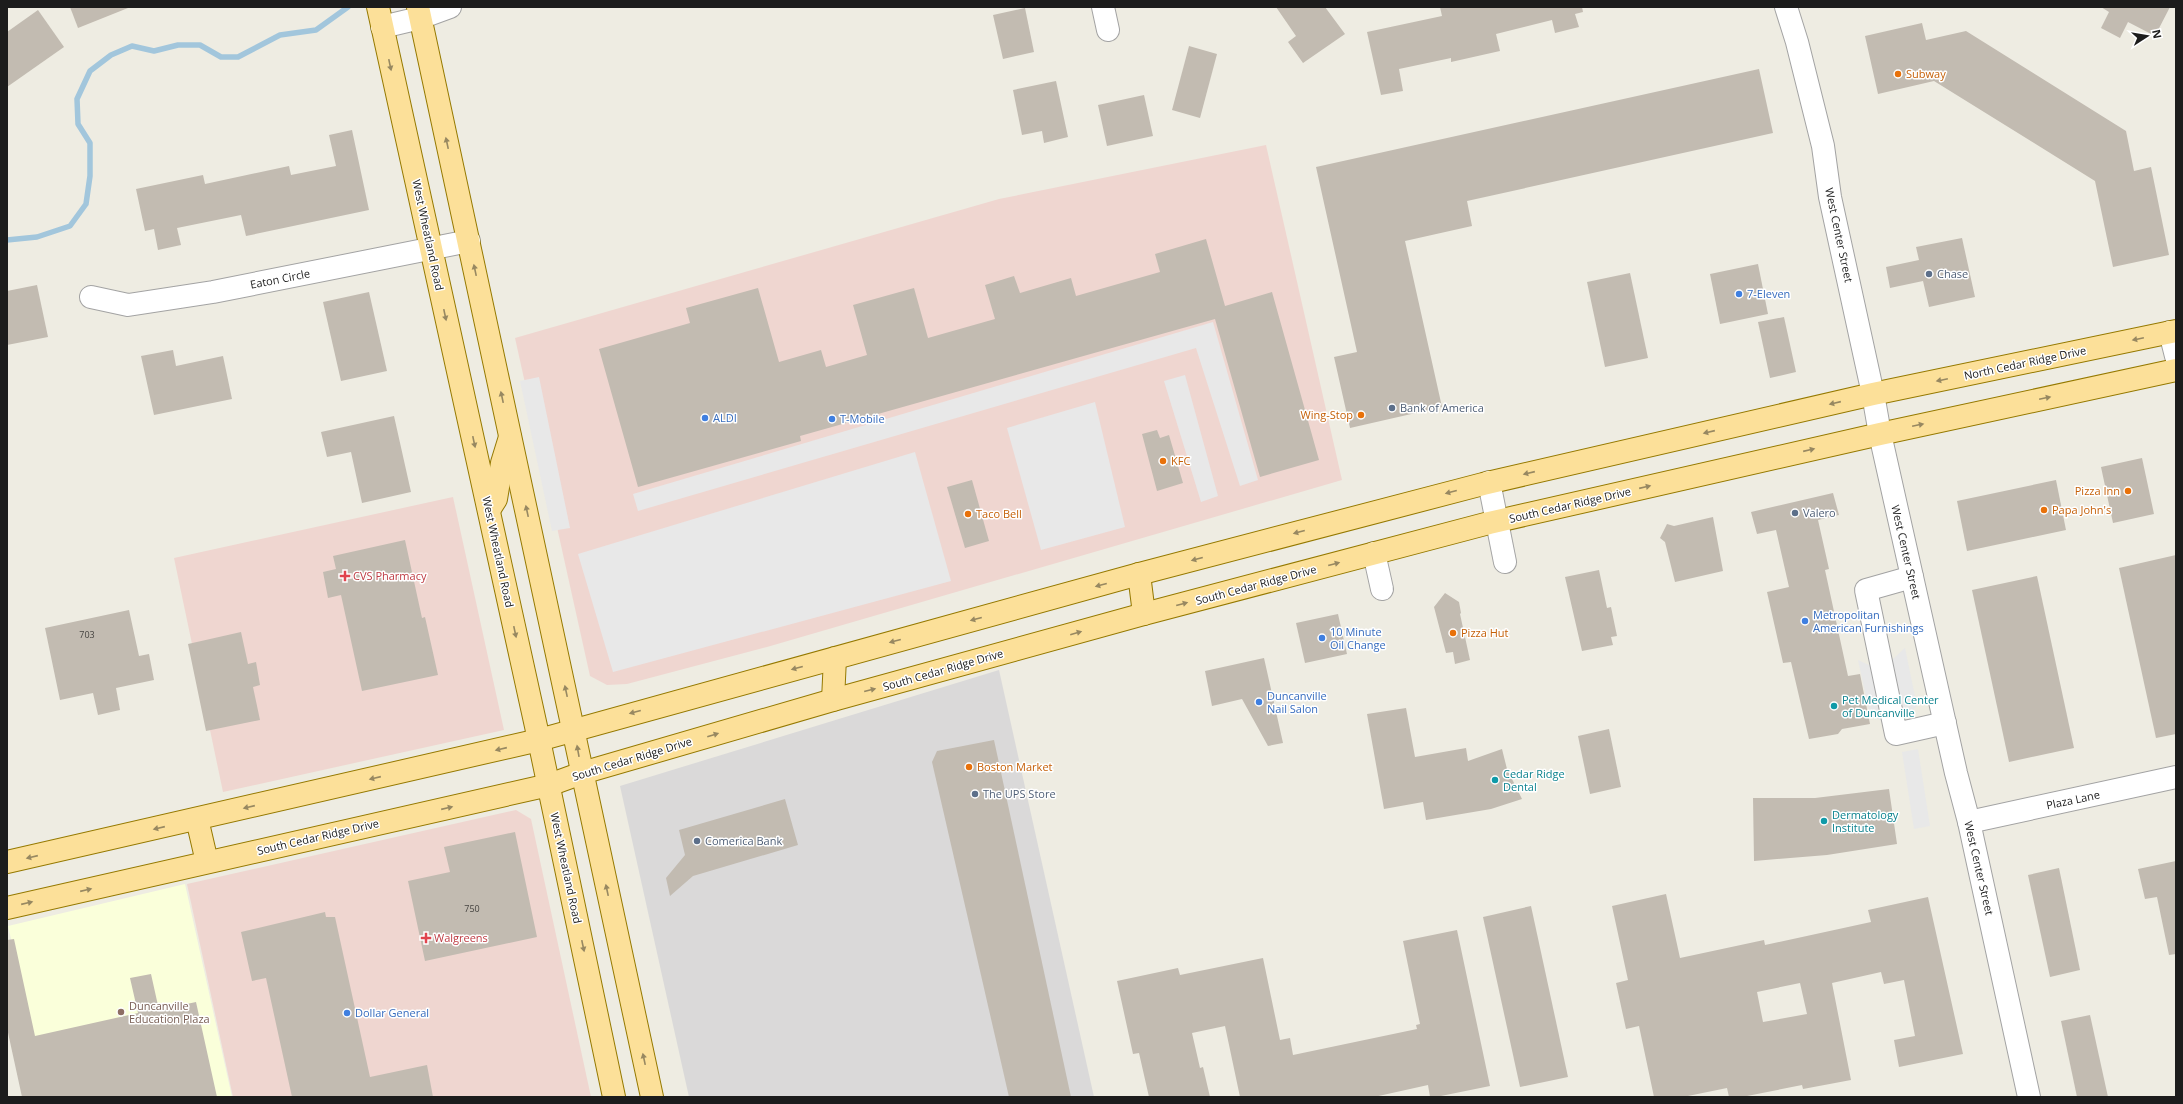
<svg xmlns="http://www.w3.org/2000/svg" width="2183" height="1104" font-family="'Open Sans',sans-serif">
<style>
.residential{fill:#dad9d9}
.commercial{fill:#efd6d0}
.education{fill:#faffda}
.parking{fill:#e8e8e8}
.lines{fill:none;stroke-linecap:round;stroke-linejoin:round}
.stream{stroke:#a2c6dc;stroke-width:5.5}
.building{fill:#c2bbb1;fill-rule:evenodd}
.minor-casing{stroke:#a3a3a3;stroke-width:24}
.major-casing{stroke:#957900;stroke-width:24}
.minor{stroke:#fff;stroke-width:22}
.major{stroke:#fce099;stroke-width:22}
.oneway{fill:#978861}
.food-dot{fill:#e8710a;stroke:#fff;stroke-width:1.5}
.service-dot{fill:#5c6f8a;stroke:#fff;stroke-width:1.5}
.shop-dot{fill:#3f7fe0;stroke:#fff;stroke-width:1.5}
.health-dot{fill:#e0444e;stroke:#fff;stroke-width:1.5}
.culture-dot{fill:#0f9aa8;stroke:#fff;stroke-width:1.5}
.education-dot{fill:#8d6e63;stroke:#fff;stroke-width:1.5}
.labels{text-anchor:middle;stroke-width:3;stroke-linejoin:round;paint-order:stroke}
.number-label{font-size:9px;fill:#464441}
.food-label{font-size:11px;fill:#c56008;stroke:#fff;text-anchor:start}
.street-label{font-size:11px;fill:#1c1c1c;stroke:#fff}
.service-label{font-size:11px;fill:#4e5e75;stroke:#fff;text-anchor:start}
.shop-label{font-size:11px;fill:#366cbe;stroke:#fff;text-anchor:start}
.health-label{font-size:11px;fill:#be3a42;stroke:#fff;text-anchor:start}
.culture-label{font-size:11px;fill:#0d838f;stroke:#fff;text-anchor:start}
.education-label{font-size:11px;fill:#785e54;stroke:#fff;text-anchor:start}
</style>
<rect width="100%" height="100%" fill="#eeece2"/>
<!-- residential -->
<path class="residential" d="M999,670l95,427h-405l-69,-311z"/>
<!-- commercial -->
<g class="commercial">
<path d="M1266,145l76,335 -575,167 -140,37 -20,1 -17,-9 -75,-338 484,-139z"/>
<path d="M453,497l51,233 -281,62 -49,-234z"/>
<path d="M516,810l15,9 60,278h-358l-46,-213z"/>
</g>
<!-- education -->
<path class="education" d="M185,884l47,213h-185l-39,-171z"/>
<!-- parking -->
<g class="parking">
<path d="M1213,322l45,158 -18,6 -44,-138 -558,163 -5,-17z"/>
<path d="M1185,375l33,121 -17,6 -37,-121z"/>
<path d="M539,377l31,151 -18,3 -32,-150z"/>
<path d="M1095,402l30,125 -84,23 -34,-122z"/>
<path d="M915,452l36,129 -338,91 -35,-118z"/>
<path d="M1905,648l12,58 -12,12 -13,-58z"/>
<path d="M1858,660l13,6 13,56 -14,-7z"/>
<path d="M1918,749l12,77 -16,3 -12,-77z"/>
</g>
<g class="lines">
<!-- stream -->
<path class="stream" d="M7,240l30,-3 33,-11 16,-22 4,-28v-33l-12,-19 -1,-25 13,-28 21,-16 21,-9 22,5 24,-6h22l21,12h17l42,-22 36,-5 32,-23"/>
</g>
<!-- building -->
<g class="building">
<path d="M70,7h58v1l-50,20z"/>
<path d="M1276,7h49l20,27 -42,29 -15,-21 8,-6z"/>
<path d="M1440,7h142l1,5 -8,2 4,13 -24,6 -3,-13 -56,14 4,17 -49,11v-4l-52,11 4,22 -22,4 -14,-63 75,-16z"/>
<path d="M2101,7h69l-15,29 -27,-14 -8,16 -19,-10 8,-16z"/>
<path d="M1025,8l9,44 -31,7 -10,-44z"/>
<path d="M38,10l26,37 -57,40v-55z"/>
<path d="M1922,23l4,17 40,-9 160,100 8,40 17,-4 18,88 -56,12 -18,-86 -161,-100 -56,13 -13,-58z"/>
<path d="M1189,46l28,8 -17,64 -28,-8z"/>
<path d="M1759,69l14,64 -306,68 5,25 -67,15 37,166 -92,21 -16,-71 23,-5 -41,-185z"/>
<path d="M1056,81l12,56 -24,6 -2,-12 -20,4 -9,-45z"/>
<path d="M1144,95l9,41 -46,10 -9,-41z"/>
<path d="M352,130l17,80 -123,26 -5,-21 -64,13 4,17 -23,5 -4,-21 -9,2 -9,-42 67,-14 2,9 84,-18 2,9 45,-9 -7,-31z"/>
<path d="M1962,238l13,59 -46,10 -6,-26 -33,7 -4,-21 33,-7 -3,-13z"/>
<path d="M1206,239l19,67 47,-14 47,168 -59,17 -45,-158 -415,117 1,5 -163,46 -39,-138 91,-26 -4,-15 72,-20 21,74 42,-12 5,17 41,-12 -14,-50 61,-17 14,50 67,-19 -10,-34 29,-9 6,17 51,-15 5,18 84,-24 -5,-18z"/>
<path d="M1758,264l10,50 -48,10 -10,-50z"/>
<path d="M1630,273l18,85 -43,9 -18,-85z"/>
<path d="M37,285l11,52 -41,8v-54z"/>
<path d="M369,292l18,79 -46,10 -18,-79z"/>
<path d="M1784,317l12,55 -26,6 -12,-56z"/>
<path d="M173,350l3,16 47,-10 9,43 -78,16 -13,-59z"/>
<path d="M394,416l17,76 -49,11 -11,-51 -24,5 -6,-25z"/>
<path d="M1157,430l3,8 9,-3 14,48 -26,8 -15,-57z"/>
<path d="M2142,458l12,56 -41,9 -12,-56z"/>
<path d="M972,480l17,61 -24,7 -18,-61z"/>
<path d="M2056,480l10,50 -99,21 -10,-50z"/>
<path d="M1833,493l6,22 -21,5 11,49 -4,1 23,106 12,-2 10,50 -28,5 -4,5 -29,5 -18,-77 -8,1 -16,-71 22,-5 -13,-57 -19,4 -6,-22z"/>
<path d="M1713,517l10,54 -48,11 -10,-40 -5,-4 7,-14 7,2z"/>
<path d="M405,540l17,78 3,-1 13,58 -76,16 -21,-96 -13,3 -5,-26 13,-3 -3,-13z"/>
<path d="M2176,555v179l-20,4 -37,-170z"/>
<path d="M1599,570l8,38 4,-1 6,29 -6,1 2,8 -31,6 -17,-74z"/>
<path d="M2037,576l37,172 -65,14 -37,-172z"/>
<path d="M1445,593l14,9 2,11 -1,1 10,46 -15,4 -2,-12 -7,1 -12,-46z"/>
<path d="M129,610l10,46 10,-2 5,26 -38,8 4,22 -22,5 -5,-22 -33,7 -15,-72z"/>
<path d="M1338,614l9,40 -42,9 -9,-40z"/>
<path d="M241,632l7,32 8,-2 4,23 -7,2 7,33 -54,11 -18,-87z"/>
<path d="M1264,658l19,85 -15,3 -26,-47 -30,7 -7,-35z"/>
<path d="M1406,708l9,49 51,-9 2,13 34,-12 5,20 15,30 -31,10 -65,11 -3,-18 -39,7 -17,-95z"/>
<path d="M1609,729l12,58 -31,7 -12,-58z"/>
<path d="M994,740l77,357h-62l-77,-335 5,-11z"/>
<path d="M1889,789l8,55 -70,11 -73,6 -1,-63h62z"/>
<path d="M785,799l13,46 -105,31 -23,20 -4,-18 19,-23 -6,-25z"/>
<path d="M515,832l22,105 -112,24 -17,-80 42,-9 -6,-25z"/>
<path d="M2176,861v93l-7,1 -12,-58 -12,2 -7,-30z"/>
<path d="M2059,868l21,102 -30,7 -22,-102z"/>
<path d="M1666,894l14,64 84,-18 1,5 106,-23 -3,-12 60,-13 35,157 -64,13 -5,-27 21,-4 -11,-56 -20,4 -3,-12 -49,11 19,97 -48,9 -1,-4 -60,12h-13l-2,-9 -44,9h-29l-15,-71 -13,3 -10,-46 12,-3 -16,-74zM1800,983l7,31 -44,8 -6,-30z"/>
<path d="M1531,906l37,171 -48,10 -37,-170z"/>
<path d="M325,912l1,5h9l35,160 57,-12 6,32h-141l-26,-119 -14,3 -11,-49z"/>
<path d="M1457,930l33,156 -54,11h-6l-2,-12 -54,12h-134l-15,-71 -33,7 8,35 3,-1 7,30h-61l-10,-44 -6,1 -16,-73 61,-13 2,7 83,-17 17,82 10,-2 3,17 124,-26 -1,-4 4,-1 -17,-83z"/>
<path d="M14,939l21,97 103,-23 -8,-35 21,-4 8,36 37,-8 21,95h-195l-15,-69v-88z"/>
<path d="M2090,1015l18,82h-31l-16,-76z"/>
</g>
<g class="lines">
<!-- minor casing -->
<g class="minor-casing">
<g id="minor">
<path d="M1103,7l5,23"/>
<path d="M1786,7l11,35 26,104 7,51 43,197 7,40 76,339 13,49 60,275"/>
<path d="M382,27l38,-9 30,-11"/>
<path d="M91,297l37,8 85,-13 256,-51"/>
<path d="M2170,332l6,24"/>
<path d="M1489,482l16,80"/>
<path d="M1374,553l8,36"/>
<path d="M1912,577l-46,13 30,144 49,-11"/>
<path d="M1969,822l207,-45"/>
</g>
</g>
<!-- major casing -->
<g class="major-casing">
<g id="major">
<path d="M378,7l161,733 75,357"/>
<path d="M418,7l234,1090"/>
<path d="M489,510l7,-11 6,-36 8,-26"/>
<path d="M1139,574l5,40"/>
<path d="M833,700l2,-42"/>
<path d="M197,819l10,43"/>
<path d="M7,862l532,-122 600,-166 344,-90 390,-90 303,-63"/>
<path d="M7,908l542,-123 33,-12 251,-73 311,-86 345,-91 391,-89 296,-64"/>
</g>
</g>
<!-- minor -->
<use href="#minor" class="minor"/>
<!-- major -->
<use href="#major" class="major"/>
</g>
<!-- one-way arrows -->
<defs><path id="oneway-solid" d="M-6-.8H1V-3.2L6.5 0L1 3.2V.8H-6Z"/></defs>
<g class="oneway">
<use href="#oneway-solid" transform="translate(390 65) rotate(78)"/>
<use href="#oneway-solid" transform="translate(447 143) rotate(-102)"/>
<use href="#oneway-solid" transform="translate(475 270) rotate(-102)"/>
<use href="#oneway-solid" transform="translate(445 315) rotate(78)"/>
<use href="#oneway-solid" transform="translate(2138 339) rotate(168)"/>
<use href="#oneway-solid" transform="translate(1942 380) rotate(168)"/>
<use href="#oneway-solid" transform="translate(502 397) rotate(-102)"/>
<use href="#oneway-solid" transform="translate(2045 398) rotate(-12)"/>
<use href="#oneway-solid" transform="translate(1835 403) rotate(167)"/>
<use href="#oneway-solid" transform="translate(1918 425) rotate(-12)"/>
<use href="#oneway-solid" transform="translate(1709 432) rotate(167)"/>
<use href="#oneway-solid" transform="translate(474 442) rotate(78)"/>
<use href="#oneway-solid" transform="translate(1809 450) rotate(-13)"/>
<use href="#oneway-solid" transform="translate(1529 473) rotate(167)"/>
<use href="#oneway-solid" transform="translate(1645 487) rotate(-13)"/>
<use href="#oneway-solid" transform="translate(1451 492) rotate(165)"/>
<use href="#oneway-solid" transform="translate(527 511) rotate(-102)"/>
<use href="#oneway-solid" transform="translate(1299 532) rotate(165)"/>
<use href="#oneway-solid" transform="translate(1197 559) rotate(165)"/>
<use href="#oneway-solid" transform="translate(1334 564) rotate(-15)"/>
<use href="#oneway-solid" transform="translate(1101 585) rotate(165)"/>
<use href="#oneway-solid" transform="translate(1182 604) rotate(-15)"/>
<use href="#oneway-solid" transform="translate(976 619) rotate(165)"/>
<use href="#oneway-solid" transform="translate(515 632) rotate(78)"/>
<use href="#oneway-solid" transform="translate(1076 633) rotate(-16)"/>
<use href="#oneway-solid" transform="translate(895 641) rotate(165)"/>
<use href="#oneway-solid" transform="translate(797 668) rotate(165)"/>
<use href="#oneway-solid" transform="translate(870 690) rotate(-14)"/>
<use href="#oneway-solid" transform="translate(566 691) rotate(-102)"/>
<use href="#oneway-solid" transform="translate(635 712) rotate(165)"/>
<use href="#oneway-solid" transform="translate(713 735) rotate(-17)"/>
<use href="#oneway-solid" transform="translate(501 749) rotate(167)"/>
<use href="#oneway-solid" transform="translate(578 751) rotate(-100)"/>
<use href="#oneway-solid" transform="translate(375 778) rotate(167)"/>
<use href="#oneway-solid" transform="translate(249 807) rotate(167)"/>
<use href="#oneway-solid" transform="translate(447 808) rotate(-13)"/>
<use href="#oneway-solid" transform="translate(159 828) rotate(167)"/>
<use href="#oneway-solid" transform="translate(32 857) rotate(167)"/>
<use href="#oneway-solid" transform="translate(86 890) rotate(-13)"/>
<use href="#oneway-solid" transform="translate(607 890) rotate(-102)"/>
<use href="#oneway-solid" transform="translate(27 903) rotate(-13)"/>
<use href="#oneway-solid" transform="translate(583 946) rotate(78)"/>
<use href="#oneway-solid" transform="translate(644 1059) rotate(-102)"/>
</g>
<!-- markers -->
<g class="food-dot">
<circle cx="1898" cy="74" r="4"/>
<circle cx="1361" cy="415" r="4"/>
<circle cx="1163" cy="461" r="4"/>
<circle cx="2128" cy="491" r="4"/>
<circle cx="2044" cy="510" r="4"/>
<circle cx="968" cy="514" r="4"/>
<circle cx="1453" cy="633" r="4"/>
<circle cx="969" cy="767" r="4"/>
</g>
<g class="service-dot">
<circle cx="1929" cy="274" r="4"/>
<circle cx="1392" cy="408" r="4"/>
<circle cx="1795" cy="513" r="4"/>
<circle cx="975" cy="794" r="4"/>
<circle cx="697" cy="841" r="4"/>
</g>
<g class="shop-dot">
<circle cx="1739" cy="294" r="4"/>
<circle cx="705" cy="418" r="4"/>
<circle cx="832" cy="419" r="4"/>
<circle cx="1805" cy="621" r="4"/>
<circle cx="1322" cy="638" r="4"/>
<circle cx="1259" cy="702" r="4"/>
<circle cx="347" cy="1013" r="4"/>
</g>
<g class="health-dot">
<path d="M343 570h4v4h4v4h-4v4h-4v-4h-4v-4h4z"/>
<path d="M424 932h4v4h4v4h-4v4h-4v-4h-4v-4h4z"/>
</g>
<g class="culture-dot">
<circle cx="1834" cy="706" r="4"/>
<circle cx="1495" cy="780" r="4"/>
<circle cx="1824" cy="821" r="4"/>
</g>
<circle class="education-dot" cx="121" cy="1012" r="4"/>
<g class="labels">
<!-- number labels -->
<g class="number-label">
<text x="87" y="638">703</text>
<text x="472" y="912">750</text>
</g>
<!-- food labels -->
<g class="food-label">
<text x="1906" y="78">Subway</text>
<text x="1353" y="419" text-anchor="end">Wing-Stop</text>
<text x="1171" y="465">KFC</text>
<text x="2120" y="495" text-anchor="end">Pizza Inn</text>
<text x="2052" y="514">Papa John's</text>
<text x="976" y="518">Taco Bell</text>
<text x="1461" y="637">Pizza Hut</text>
<text x="977" y="771">Boston Market</text>
</g>
<!-- street labels -->
<g class="street-label">
<text transform="translate(428 235) rotate(78)" y="4">West Wheatland Road</text>
<text transform="translate(1839 235) rotate(78)" y="4">West Center Street</text>
<text transform="translate(280 279) rotate(-11)" y="4">Eaton Circle</text>
<text transform="translate(2025 363) rotate(-12)" y="4">North Cedar Ridge Drive</text>
<text transform="translate(1570 505) rotate(-13)" y="4">South Cedar Ridge Drive</text>
<text transform="translate(498 552) rotate(78)" y="4">West Wheatland Road</text>
<text transform="translate(1906 552) rotate(77)" y="4">West Center Street</text>
<text transform="translate(1256 585) rotate(-15)" y="4">South Cedar Ridge Drive</text>
<text transform="translate(943 670) rotate(-16)" y="4">South Cedar Ridge Drive</text>
<text transform="translate(632 759) rotate(-17)" y="4">South Cedar Ridge Drive</text>
<text transform="translate(2073 800) rotate(-12)" y="4">Plaza Lane</text>
<text transform="translate(318 837) rotate(-13)" y="4">South Cedar Ridge Drive</text>
<text transform="translate(566 868) rotate(78)" y="4">West Wheatland Road</text>
<text transform="translate(1979 868) rotate(77)" y="4">West Center Street</text>
</g>
<!-- service labels -->
<g class="service-label">
<text x="1937" y="278">Chase</text>
<text x="1400" y="412">Bank of America</text>
<text x="1803" y="517">Valero</text>
<text x="983" y="798">The UPS Store</text>
<text x="705" y="845">Comerica Bank</text>
</g>
<!-- shop labels -->
<g class="shop-label">
<text x="1747" y="298">7-Eleven</text>
<text x="713" y="422">ALDI</text>
<text x="840" y="423">T-Mobile</text>
<text x="1813" y="619">Metropolitan<tspan x="1813" dy="13">American Furnishings</tspan></text>
<text x="1330" y="636">10 Minute<tspan x="1330" dy="13">Oil Change</tspan></text>
<text x="1267" y="700">Duncanville<tspan x="1267" dy="13">Nail Salon</tspan></text>
<text x="355" y="1017">Dollar General</text>
</g>
<!-- health labels -->
<g class="health-label">
<text x="353" y="580">CVS Pharmacy</text>
<text x="434" y="942">Walgreens</text>
</g>
<!-- culture labels -->
<g class="culture-label">
<text x="1842" y="704">Pet Medical Center<tspan x="1842" dy="13">of Duncanville</tspan></text>
<text x="1503" y="778">Cedar Ridge<tspan x="1503" dy="13">Dental</tspan></text>
<text x="1832" y="819">Dermatology<tspan x="1832" dy="13">Institute</tspan></text>
</g>
<!-- education labels -->
<g class="education-label">
<text x="129" y="1010">Duncanville<tspan x="129" dy="13">Education Plaza</tspan></text>
</g>
</g>
<!-- border -->
<rect width="2183" height="1104" fill="none" stroke="#1c1c1c" stroke-width="16"/>
<!-- north arrow -->
<g transform="translate(2147 36) rotate(78)" stroke="#ffffff" stroke-width="3" paint-order="stroke">
<path d="M0-3L7 15L0 10L-7 15Z" fill="#1c1c1c"/>
<text y="-6" font-size="11" font-weight="bold" text-anchor="middle" fill="#1c1c1c">N</text>
</g>
</svg>
